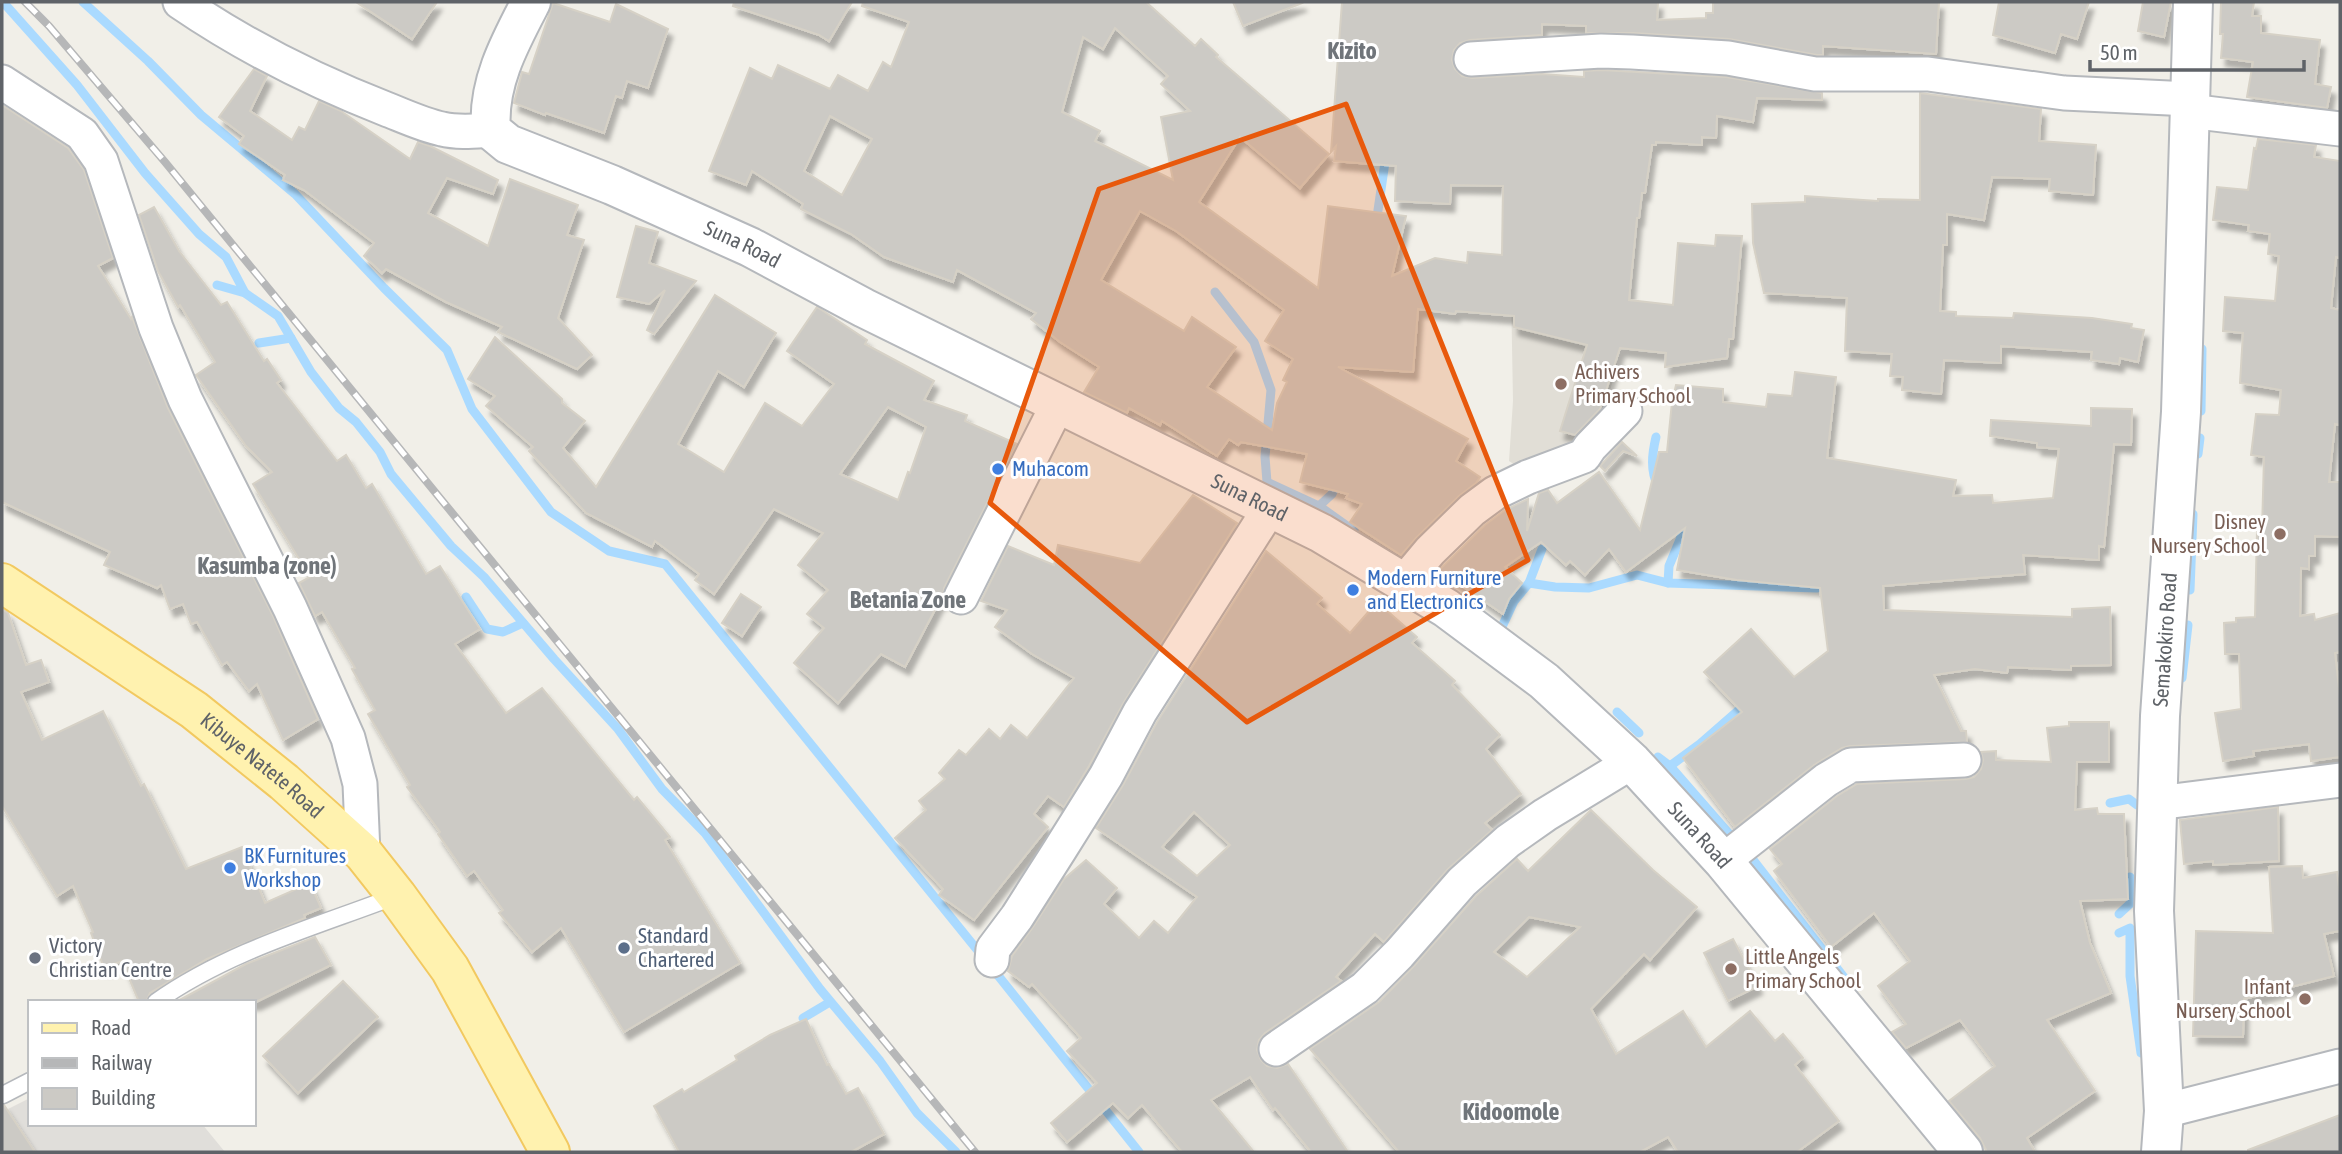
<svg xmlns="http://www.w3.org/2000/svg" width="2342" height="1154" font-family="'Asap Condensed',sans-serif">
<style>
.industrial{fill:#e0deda}
.education{fill:#e1ded6}
.lines{fill:none;stroke-linecap:round;stroke-linejoin:round}
.stream{stroke:#aadaff;stroke-width:9}
.building{fill:#cccac5;stroke:#d6d1c6;stroke-width:2;fill-rule:evenodd;filter:url(#shadow)}
.service-casing{stroke:#b5b8bc;stroke-width:19}
.minor-casing{stroke:#b5b8bc;stroke-width:37}
.tertiary-casing{stroke:#b5b8bc;stroke-width:42}
.primary-casing{stroke:#f2c960;stroke-width:42}
.service{stroke:#fff;stroke-width:16}
.minor{stroke:#fff;stroke-width:33}
.tertiary{stroke:#fff;stroke-width:38}
.primary{stroke:#fff2af;stroke-width:38}
.rail-casing{stroke:#b6b7b8;stroke-width:8}
.rail{stroke:#fff;stroke-width:5;stroke-dasharray:16;stroke-linecap:butt}
.marked{fill:#e8590c;fill-opacity:0.2;stroke:#e8590c;stroke-width:5;stroke-linejoin:round}
.education-dot{fill:#8d6e63;stroke:#fff;stroke-width:2.5}
.shop-dot{fill:#3f7fe0;stroke:#fff;stroke-width:2.5}
.service-dot{fill:#5c6f8a;stroke:#fff;stroke-width:2.5}
.worship-dot{fill:#6b7280;stroke:#fff;stroke-width:2.5}
.labels{text-anchor:middle;stroke-width:6;stroke-linejoin:round;paint-order:stroke}
.street-label{font-size:21px;fill:#5f6368;stroke:#fff}
.education-label{font-size:21px;fill:#785e54;stroke:#fff;text-anchor:start}
.shop-label{font-size:21px;fill:#366cbe;stroke:#fff;text-anchor:start}
.service-label{font-size:21px;fill:#4e5e75;stroke:#fff;text-anchor:start}
.worship-label{font-size:21px;fill:#5b616d;stroke:#fff;text-anchor:start}
.quarter-label{font-size:24px;font-weight:bold;fill:#70757a;stroke:#fff}
</style>
<defs>
<filter id="shadow"><feDropShadow dx="4.5" dy="8" stdDeviation="2" flood-color="#0004"/></filter>
</defs>
<rect width="100%" height="100%" fill="#f1efe8"/>
<!-- industrial -->
<path class="industrial" d="M30,1098v26h172l23,28h-223v-40z"/>
<!-- education -->
<path class="education" d="M1511,290l106,42v35l-22,73 -74,29 -12,-8 4,-60z"/>
<g class="lines">
<!-- stream -->
<g class="stream">
<path d="M3,2l74,83 68,88 54,61 27,23 19,36"/>
<path d="M83,2l65,59 53,54 94,79 89,94 63,62 25,59 79,103 58,39 56,13 318,393"/>
<path d="M1376,224l10,-69"/>
<path d="M217,285l28,8 33,23 33,56 28,36 17,14 24,30 11,22 60,72 33,31 70,82 64,70 44,60 43,44 115,156 60,72 37,52 39,39"/>
<path d="M1215,292l39,50 17,48 -6,67 2,25 52,24 35,25"/>
<path d="M259,343l32,-5"/>
<path d="M2201,411l1,-62"/>
<path d="M1656,437c-4,17 -6,34 2,49"/>
<path d="M2198,454l2,-16"/>
<path d="M1319,506l13,-12 6,-14"/>
<path d="M1529,583l26,4 34,1 48,-13 31,8 149,5"/>
<path d="M1668,583l1,-17 15,-36 -6,-11"/>
<path d="M2190,590l3,-76"/>
<path d="M466,597l21,32 16,3 20,-9"/>
<path d="M1500,631l14,-30 15,-18 13,-34"/>
<path d="M2182,678l6,-53"/>
<path d="M1617,712l22,21"/>
<path d="M1658,757l12,9 61,70"/>
<path d="M1670,766l30,-22 47,-41"/>
<path d="M2110,803l19,-4 8,6"/>
<path d="M1747,852l106,137"/>
<path d="M2119,914l14,-13 -3,-24"/>
<path d="M2119,933l11,-5v48l11,77"/>
<path d="M992,968l147,184"/>
<path d="M803,1018l27,-16"/>
</g>
</g>
<!-- building -->
<g class="building">
<path d="M356,2h81l-25,37z"/>
<path d="M734,2h118l-23,39 -10,-6 -86,-29z"/>
<path d="M863,2h283l49,44 6,-7 17,16 -2,2 113,97 -29,34 -60,-51 -41,65 119,86 10,-82 78,10 -14,60 43,-18 32,5 1,-11 34,3 1,-69 -52,-1 -1,19 -55,-3 1,-35 -62,-5 2,-15 -5,6 11,-150h316l-1,18 49,-2v-5h7v-11h226l-3,52 -113,-8v9h-6l-88,-16 -96,-6h-47v-7l-44,-2v11l-72,5 -10,3 -6,7 -2,10 3,9 7,7 10,2 70,-4 42,3v-6l17,-1 125,7 96,16v7l-65,-2 -4,24 -36,-6 -1,22 -14,-1v8l-46,-3v3h-4l-7,48h-3l-3,25h-2l-8,82 44,5 5,-62 37,3 1,-11 26,1 -9,103h-4l-2,19 -62,9 1,-14 -46,-5 -20,61 -25,26 -15,-4 27,-86 -73,-18v-11l-58,-5 -1,3 -37,-5 -5,63 -75,-5 130,72 -12,22 24,16 -4,6 -17,13 -42,41 -16,18 -51,-33 12,-18 -16,-6 2,-4 -48,-12 7,-28 -66,-12 -3,3 -9,-6 -12,17 -55,-35 -2,4 -31,-17 -2,5 -43,-21 15,-25 -39,-25 -29,-23 5,-6 -79,-43 -4,12 -69,-25 -33,-23 -50,-25 2,-5 -51,-33 -6,14 -37,-14 41,-103 22,11 6,-14 52,24 8,-14 30,16 15,-29 8,5 18,-45 -47,-16zM1115,28l53,48 -7,8 29,27 -29,6 12,63 -78,-39 5,-10 -38,-19 21,-75 20,12zM830,116l42,23 -30,56 -38,-24zM1140,211l36,20 108,79 -19,31 28,18 -10,21 4,2 -10,21 -5,27 -65,-43 29,-40 -44,-30 -8,14 -83,-51z"/>
<path d="M1233,2h68l1,1 -59,23z"/>
<path d="M1999,2h90l-12,37 -16,-5 -6,19 -62,-18z"/>
<path d="M2143,2h28l-7,35 -26,-6z"/>
<path d="M2221,2h33l-2,14h9v17l59,7 -5,44 16,3 -4,21 -80,-11 6,-35 -32,-4 2,-24h-3z"/>
<path d="M553,3l57,19 6,-18 52,25 -20,59 -21,-7 -5,17 -6,-2 -12,37 -58,-20 -1,2 -31,-12 8,-31 7,2z"/>
<path d="M254,69l13,7 -17,35 42,29 7,-13 6,3 14,-29 22,10 69,48 8,-17 12,4 68,34 -5,14 -46,-16 -19,35 60,33 22,-67 68,26 -11,30 17,5 -26,78 34,37 -15,14 -79,-37 4,-5 -56,-25 -60,-33 -4,4 -18,-17 10,-13 -70,-53 -21,-10 2,-5 -46,-31 5,-8 -25,-19z"/>
<path d="M1920,93l121,16 -2,32 57,4 -3,50 -44,-4 1,-12 -58,-2 -8,43 -37,-6v31h-4l-3,66 16,1v4l57,2 1,-5 78,5 40,6 -1,4 13,2 -6,32 -18,-4 -1,6 -28,-4 1,-8 -91,-6v17l-57,-3 -3,34 -39,-4 1,-13 -13,-1 2,-22 -47,-3 2,-53 -83,-5 -11,-50 -1,-39 53,-2v-6l73,5v-2l42,1z"/>
<path d="M2,105l66,43 16,22 29,88 -15,8 33,53 1,-2 36,91 105,208 45,103 -35,21 -26,-56 -8,7 -22,-29 -5,3 -25,-43 -6,2 -8,-20 -13,5 -9,-24 -4,3 -53,-23 6,-13 -108,-50z"/>
<path d="M2258,139l58,6 -2,12 26,4v97l-4,-1 -5,51 9,2v115l-5,-1 -6,58h11v55l-25,-1v20h-6v13l-8,-1 -1,48 14,-2 1,6 25,-7v39l-5,1 5,43v61l-29,4 -2,-17 -56,7 1,5 -31,5 -8,-48 26,-4 -2,-55h-14l-1,-31 12,-1v-4l19,-1 2,-86h5l2,-74 -13,-2 5,-41 23,1 2,-25 -41,-7 3,-50 -20,-2 2,-34 50,4 4,-45 -11,-2 2,-20 -22,-3 1,-6 -36,-5 4,-33 31,3 6,-42 2,1z"/>
<path d="M154,207l25,44 42,54 6,-3 37,59 3,-2 14,21 -4,3 60,78 9,-6 20,33 6,-4 54,90 14,-8 40,63 -25,15 51,69 36,-25 92,112 3,-3 33,40 -5,3 75,123 -116,69 -63,-104 -29,24 -33,-39 4,-3 -29,-39 -7,5 -29,-42 2,-2 -33,-45 3,-2 -42,-71 7,-4 -23,-41 3,-1 -33,-56 -7,4 -16,-33 11,-6 -57,-93 19,-12 -26,-26 -50,-71 19,-13 -35,-57 -2,2 -20,-36 -19,-56z"/>
<path d="M636,226l22,6 -9,31 47,18 -42,53 -7,-4 18,-40 -16,14 -32,-7z"/>
<path d="M715,295l61,38 -32,54 -26,-16 -40,73 46,28 41,-69 37,23 32,-42 -47,-33 30,-44 50,33 -2,4 69,37 -10,19 43,15 -2,6 52,23 -73,144 -1,13 -3,-1 -35,67 -24,-13 -43,49 -44,-40 30,-35 -17,-14 21,-24 -30,-25 25,-32 -49,-24 -60,85 -19,-14 4,-6 -44,-33 -3,6 -66,-34 -57,-62 4,-4 -47,-41 9,-10 -27,-17 27,-42 67,62v4l23,18 -22,27 33,39zM888,407l38,20 -16,46 -2,-1 -10,28 -58,-26z"/>
<path d="M1795,372l41,5 -9,81 129,22 -3,16 39,-1 1,8 60,-5 6,-49 -22,-2v-4l-47,-7 1,-16 100,6v-18l41,1 -1,36 -17,-1 -10,103 -5,-1v14l-76,-5 2,19 -142,12 1,24 188,7v-8l38,-2 1,58 -40,1v4l-63,-3 -1,6 -32,-4 -41,6 27,56h5l1,11 -117,4 -8,2 -28,17 -79,62 -52,-69 59,-46 -38,-40 47,-43 43,48 34,-26 -8,-63 -83,-8 -60,-10 8,-42 -59,44 -17,-23 -24,26 -15,-14 -4,4 -25,-23 -36,25 17,16 -13,16 -6,15 -64,-44 46,-45 20,-15 23,-11 -1,32 12,-38 9,-3 9,13 42,-31 41,58 19,-78h8l5,-50 4,-17 47,4v13l43,5 2,-13 24,2z"/>
<path d="M1622,442l15,14 -14,-5 -18,20 -5,-5z"/>
<path d="M1193,495l44,28 -113,179 -35,64 -25,41 -16,-11 -14,18 14,13 -74,93 -35,-25 4,-6 -48,-51 31,-28 -7,-9 26,-22 -6,-6 20,-23 7,5 23,-26 11,10 11,-14 16,13 47,-60 -42,-24 -37,-27 12,-17 -26,-9 27,-55 46,19 4,-20 82,18z"/>
<path d="M1266,551l56,47 -5,6 33,29 27,-31 40,35 -5,6 43,38 -3,4 48,50 -14,14 35,45 -36,29 7,7 -44,39 -64,73 -9,-8 -39,43 5,4 -76,52 -6,7 -2,10 4,10 6,6 10,2 11,-4 60,88h-37l-36,-44 -2,2 -23,-33 -39,23 43,52h-72l-40,-47 -14,13 -15,-15 -46,39 -16,-19 46,-40 -30,-32 14,-13 -49,-54 -3,3 -21,-16 4,-15 21,-29 31,-48 22,-19 31,28 -13,16 35,34 15,-17 14,12 29,-36 -101,-69 27,-43 34,-63zM1194,812l36,33 -33,31 -35,-29z"/>
<path d="M741,594l20,13 -19,29 -20,-13z"/>
<path d="M2,609l6,4 18,52 15,-5 8,22 -28,10 21,48 61,-29 38,75 3,-2 42,85 56,-22 23,56 45,-20 11,25 -17,7 1,3 -98,41 -57,34 -4,9h-7l-17,-41 -18,7 -13,-35 2,-1 -20,-46 -16,10 -55,-90z"/>
<path d="M2069,722h40v40h-32l-2,48 22,-2 1,6h26l4,85 -48,2 10,42 21,50 -64,27 48,71 -68,47 8,14h-48l-7,-14 -31,-37 46,-35 -35,-46 -54,28 -14,-16 14,-8 -28,-38 32,-25 -36,-48 -43,34 -57,-76 8,-7 -12,-15 67,-53 20,-12 109,-5 8,-2 7,-8 2,-9 -2,-8 15,-1v9l55,2 -4,-34 22,-2z"/>
<path d="M2278,807l1,54 -66,4v-4l-29,3 -4,-44z"/>
<path d="M1591,810l62,60 44,37 -47,53 -6,-6 -53,55 25,45 67,-43 23,36 44,-36 25,30 8,-7 20,24 -8,7 44,56 -42,31h-119l-10,-15 -28,15h-241l-89,-103 69,-47 34,-35 63,-71 41,-37 11,12zM1529,917l51,10 -53,50 -33,-25z"/>
<path d="M2302,866l1,12 34,-6 3,22v37l-16,3 10,42 -90,23 -1,38 -50,-1 3,-105 77,2 -4,-66z"/>
<path d="M315,937l16,28 -75,37h-80l70,-38z"/>
<path d="M1733,939l25,47 -30,15 -24,-48z"/>
<path d="M343,981l35,36 -80,76 -35,-37z"/>
<path d="M806,1019l21,46 2,-1 17,30 12,-6 26,46 -33,18h-172l-25,-46 28,-17 2,3 53,-32 -2,-4 35,-21z"/>
<path d="M2,1105h2l31,47h-33z"/>
<path d="M2340,1115v37h-92v-2z"/>
</g>
<g class="lines">
<!-- service casing -->
<g class="service-casing">
<g id="service">
<path d="M156,1002c72,-51 159,-75 240,-106"/>
<path d="M3,1095l27,-14"/>
</g>
</g>
<!-- minor casing -->
<g class="minor-casing">
<g id="minor">
<path d="M180,2c63,43 134,79 206,107 18,7 37,16 56,20 16,4 33,2 49,1"/>
<path d="M1471,59l130,-8 31,1 96,6 87,16h113l136,19 126,6"/>
<path d="M2,82l80,52 19,27 55,167 29,71 105,209 58,130 12,46 3,69"/>
<path d="M2189,111l151,18"/>
<path d="M1404,582l26,-31 42,-41 23,-17 33,-16 56,-21 6,-9 35,-36"/>
<path d="M961,597l97,-193"/>
<path d="M2157,803l183,-23"/>
<path d="M1723,861l103,-81 25,-15 113,-5"/>
<path d="M992,960l1,-11 24,-32 42,-66 47,-75 34,-64 130,-204"/>
<path d="M1276,1049l89,-61 34,-34 63,-72 46,-41 37,-26 87,-53"/>
<path d="M2164,1111l176,-45"/>
</g>
</g>
<!-- tertiary casing -->
<g class="tertiary-casing">
<g id="tertiary">
<path id="s1" d="M531,2c-21,40 -44,82 -40,128l17,14 104,41 138,62 114,61 457,225 125,75 98,73 88,81 91,99 240,291"/>
<path id="s2" d="M2161,1152l3,-41 -10,-200 6,-195 21,-304 12,-410"/>
</g>
</g>
<!-- primary casing -->
<g class="primary-casing">
<g id="primary">
<path id="s3" d="M2,583l192,127 90,72 79,71 34,43 53,73 100,183"/>
</g>
</g>
<!-- service -->
<use href="#service" class="service"/>
<!-- minor -->
<use href="#minor" class="minor"/>
<!-- tertiary -->
<use href="#tertiary" class="tertiary"/>
<!-- primary -->
<use href="#primary" class="primary"/>
<!-- rail casing -->
<g class="rail-casing">
<path id="rail" d="M25,2l24,24 116,136 810,990"/>
</g>
<!-- rail -->
<use href="#rail" class="rail"/>
</g>
<!-- marked area -->
<path class="marked" d="M1346,104l182,456 -281,162 -257,-219 109,-314z"/>
<!-- markers -->
<g class="education-dot">
<circle cx="1561" cy="384" r="7"/>
<circle cx="2280" cy="534" r="7"/>
<circle cx="1731" cy="969" r="7"/>
<circle cx="2305" cy="999" r="7"/>
</g>
<g class="shop-dot">
<circle cx="998" cy="469" r="7"/>
<circle cx="1353" cy="590" r="7"/>
<circle cx="230" cy="868" r="7"/>
</g>
<circle class="service-dot" cx="624" cy="948" r="7"/>
<circle class="worship-dot" cx="35" cy="958" r="7"/>
<g class="labels">
<!-- street labels -->
<g class="street-label">
<text dy="7" stroke="none"><textPath href="#s1" startOffset="413">Suna Road</textPath></text>
<text dy="7" stroke="none"><textPath href="#s1" startOffset="980">Suna Road</textPath></text>
<text dy="7" stroke="none"><textPath href="#s2" startOffset="513">Semakokiro Road</textPath></text>
<text dy="7" stroke="none"><textPath href="#s3" startOffset="318">Kibuye Natete Road</textPath></text>
<text dy="7" stroke="none"><textPath href="#s1" startOffset="1547">Suna Road</textPath></text>
</g>
<!-- education labels -->
<g class="education-label">
<text x="1575" y="379">Achivers<tspan x="1575" dy="24">Primary School</tspan></text>
<text x="2266" y="529" text-anchor="end">Disney<tspan x="2266" dy="24">Nursery School</tspan></text>
<text x="1745" y="964">Little Angels<tspan x="1745" dy="24">Primary School</tspan></text>
<text x="2291" y="994" text-anchor="end">Infant<tspan x="2291" dy="24">Nursery School</tspan></text>
</g>
<!-- shop labels -->
<g class="shop-label">
<text x="1012" y="476">Muhacom</text>
<text x="1367" y="585">Modern Furniture<tspan x="1367" dy="24">and Electronics</tspan></text>
<text x="244" y="863">BK Furnitures<tspan x="244" dy="24">Workshop</tspan></text>
</g>
<!-- service labels -->
<g class="service-label">
<text x="638" y="943">Standard<tspan x="638" dy="24">Chartered</tspan></text>
</g>
<!-- worship labels -->
<g class="worship-label">
<text x="49" y="953">Victory<tspan x="49" dy="24">Christian Centre</tspan></text>
</g>
<!-- quarter labels -->
<g class="quarter-label">
<text x="1352" y="59">Kizito</text>
<text x="267" y="574">Kasumba (zone)</text>
<text x="908" y="608">Betania Zone</text>
<text x="1511" y="1120">Kidoomole</text>
</g>
</g>
<!-- border -->
<rect width="2342" height="1154" fill="none" stroke="#5f6368" stroke-width="7"/>
<!-- legend -->
<rect x="28" y="1000" width="228" height="126" fill="#ffffff" stroke="#bfc1c3" stroke-width="2"/>
<rect x="42" y="1023" width="35" height="10" fill="#fff2af" stroke="#bfc1c3" stroke-width="2"/>
<text x="91" y="1035" font-size="21" fill="#5f6368">Road</text>
<rect x="42" y="1058" width="35" height="10" fill="#b6b7b8" stroke="#bfc1c3" stroke-width="2"/>
<text x="91" y="1070" font-size="21" fill="#5f6368">Railway</text>
<rect x="42" y="1088" width="35" height="21" fill="#cccac5" stroke="#bfc1c3" stroke-width="2"/>
<text x="91" y="1105" font-size="21" fill="#5f6368">Building</text>
<!-- scale -->
<path d="M2090 60v10h214v-10" fill="none" stroke="#5f6368" stroke-width="3.5"/>
<text x="2100" y="60" font-size="21" fill="#5f6368" stroke="#ffffff" stroke-width="5" paint-order="stroke">50 m</text>
</svg>
